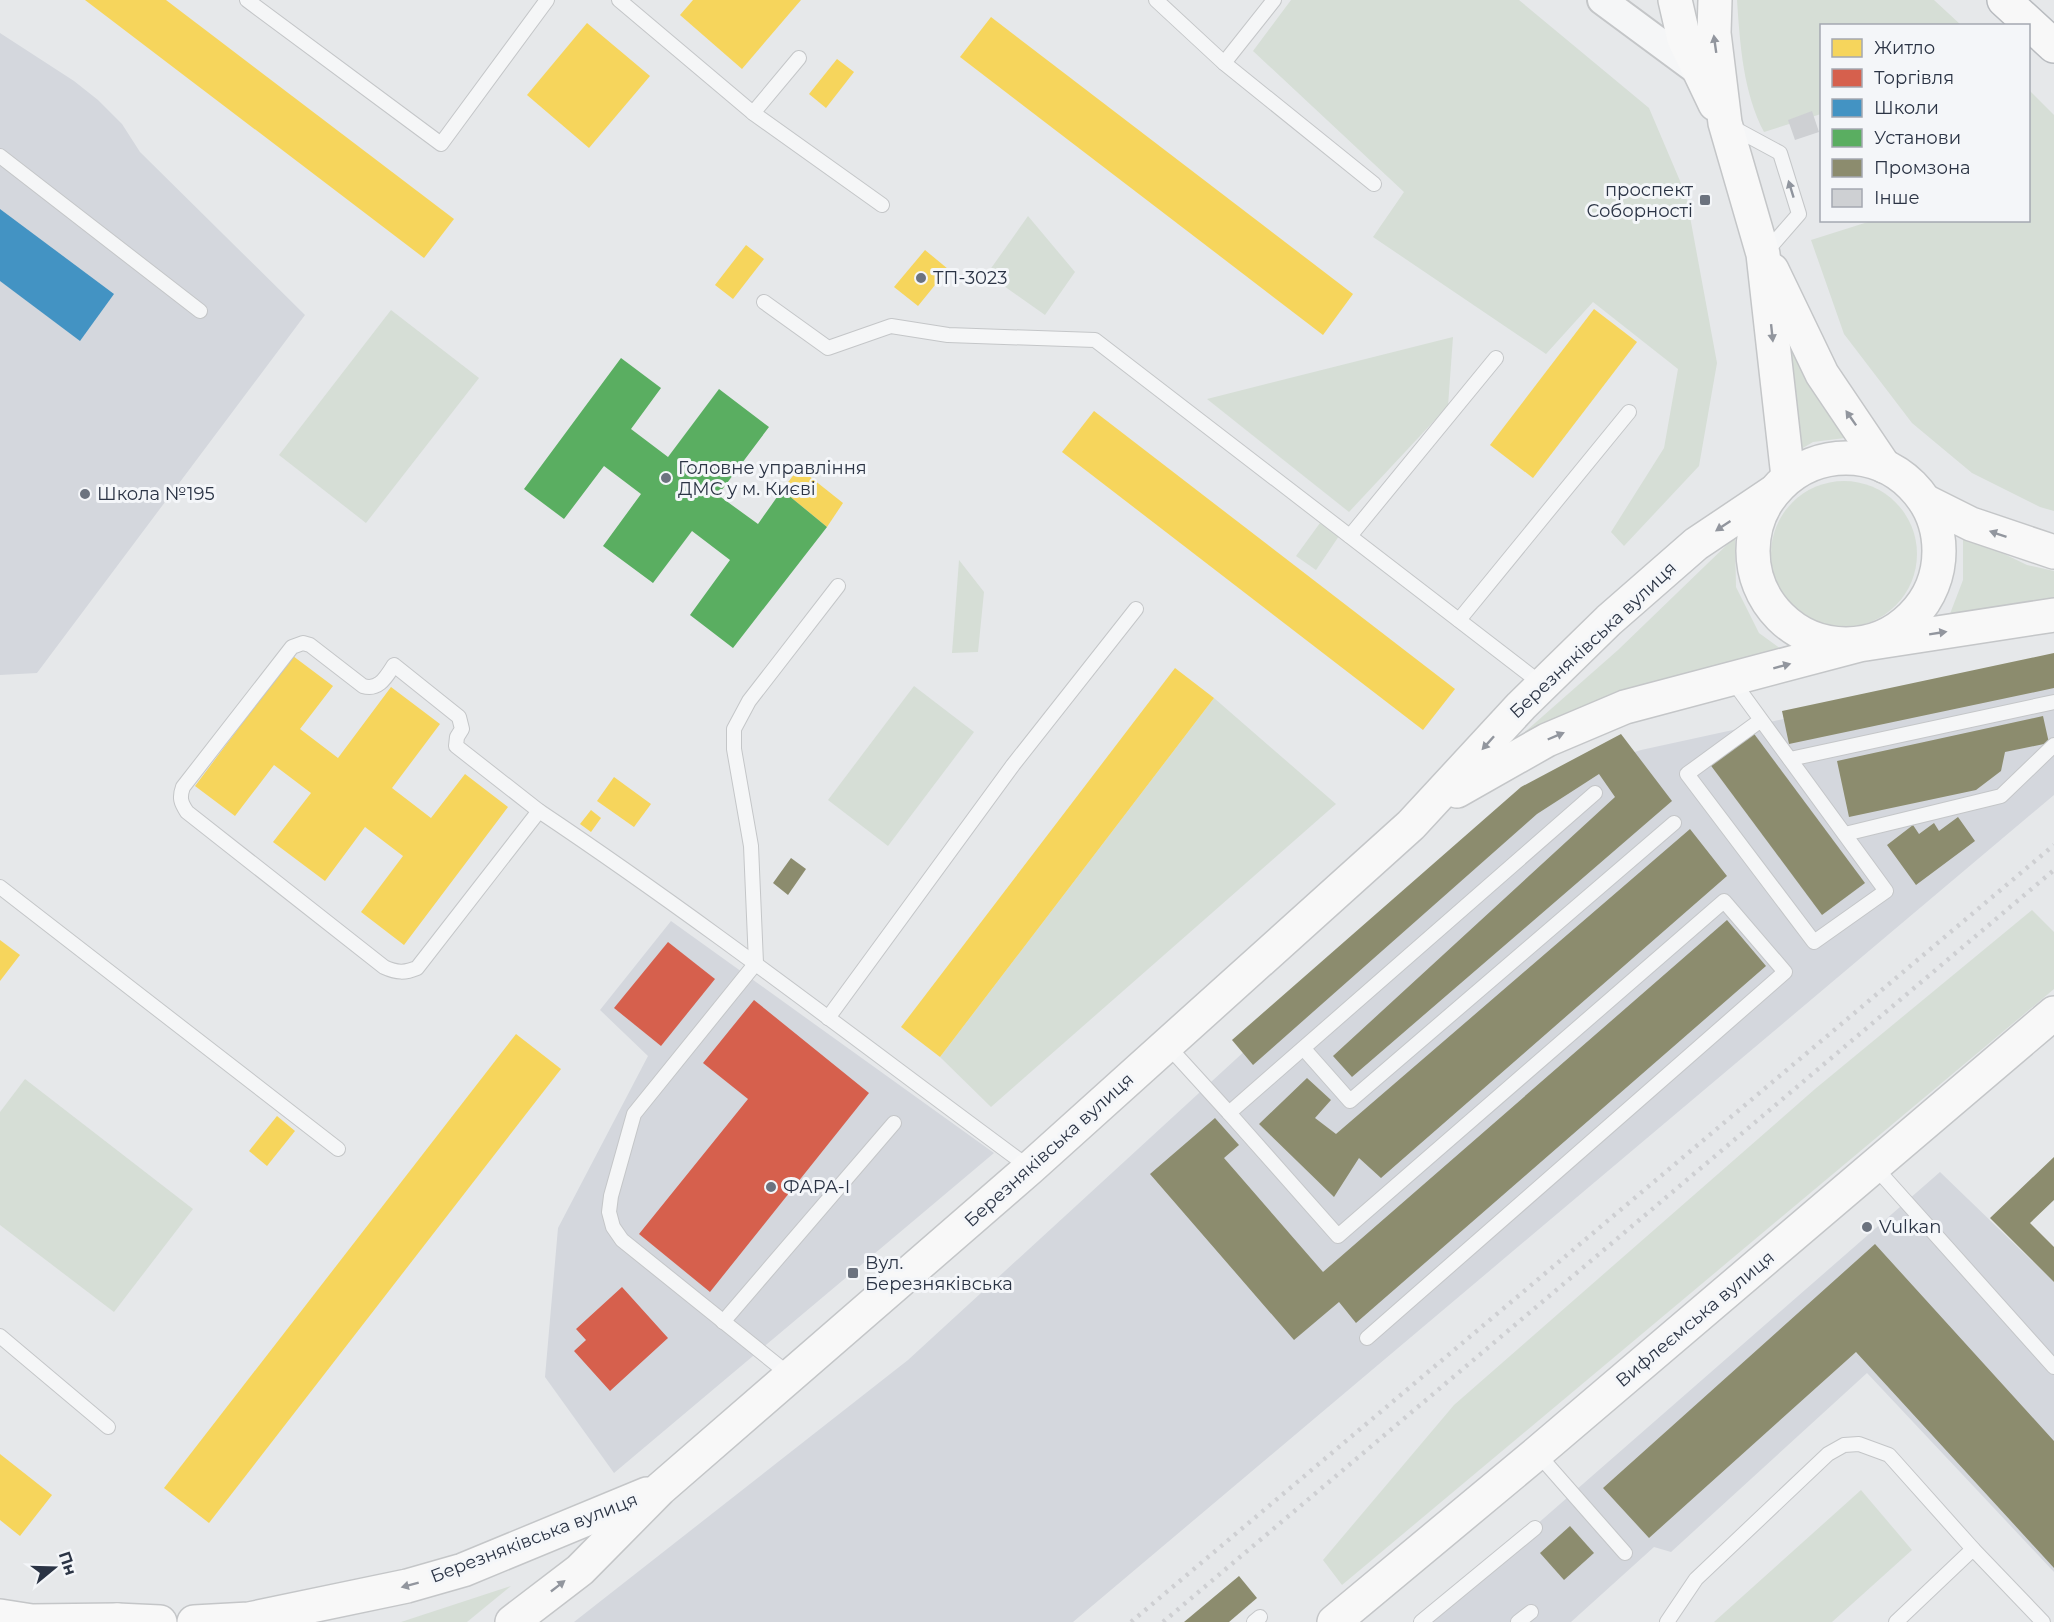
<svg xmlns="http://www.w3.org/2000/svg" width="2054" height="1622" font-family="Montserrat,sans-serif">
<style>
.built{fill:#d4d7dd}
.green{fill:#d6ded6}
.homes{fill:#f6d55c}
.shops{fill:#d6604d}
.schools{fill:#4393c3}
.public{fill:#5aae61}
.industry{fill:#8c8c6e}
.building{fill:#ced0d3}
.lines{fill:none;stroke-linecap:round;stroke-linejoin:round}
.lane-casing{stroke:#c4c6c8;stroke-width:16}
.street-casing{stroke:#c4c6c8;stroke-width:32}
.secondary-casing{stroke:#c4c6c8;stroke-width:36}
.highway-casing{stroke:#b8bbbf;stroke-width:36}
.lane{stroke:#f5f6f7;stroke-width:14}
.street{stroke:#f5f6f7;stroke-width:28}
.secondary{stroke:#f8f8f8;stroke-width:33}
.highway{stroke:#f8f8f8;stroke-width:33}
.rail{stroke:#cecfd2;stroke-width:4.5;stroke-dasharray:3 6;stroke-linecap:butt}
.oneway{fill:#92969e}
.oneway2{fill:#90959e}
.poi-dot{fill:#6c737f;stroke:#f4f6f9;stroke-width:2}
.labels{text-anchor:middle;stroke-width:6;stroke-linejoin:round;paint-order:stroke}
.poi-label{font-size:18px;fill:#2b3445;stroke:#f4f6f9;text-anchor:start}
.street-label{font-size:18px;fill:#2b3445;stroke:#f4f6f9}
</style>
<rect width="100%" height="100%" fill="#e6e8ea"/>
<!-- built -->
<g class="built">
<path d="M0,33l74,48 24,19 24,24 18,28 165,163 -268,358 -37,2z"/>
<path d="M2054,660v135l-981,827h-499l334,-262 522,-479 125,-104 86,-27z"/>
<path d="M671,921l323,232 -380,320 -69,-96 13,-149 90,-172 -48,-46z"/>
<path d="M1940,1172l114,110v290l-187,-199 -196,179 -17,-5 -83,75h-146z"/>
</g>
<!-- green -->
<g class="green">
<path d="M1291,0h228l130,108 37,87 31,168 -18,103 -75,80 -13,-14 53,-84 14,-79 -85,-67 -47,52 -173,-117 31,-45 -151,-141z"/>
<path d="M1737,0h197l27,25 -139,1 -1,88 -57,18c-21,-40 -24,-88 -27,-132z"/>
<path d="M2029,90l25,25v396l-14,-4 -68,-34 -60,-50 -68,-89 -33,-94 60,-19 157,-1z"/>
<path d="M1028,216l47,56 -30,43 -58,-41z"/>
<path d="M391,310l88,68 -113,145 -87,-68z"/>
<path d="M1453,337l-5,69 -99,106 -142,-113z"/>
<path d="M1789,343l56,95 -32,4 -22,13z"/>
<circle cx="1844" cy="554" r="73"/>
<path d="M1320,523l19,13 -23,34 -20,-14z"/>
<path d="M1963,534l64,31 27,6v28l-106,20 15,-39z"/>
<path d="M1735,537l1,50 23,46 29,21 -279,92 109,-96z"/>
<path d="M959,560l25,32 -6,60 -26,1z"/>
<path d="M914,686l60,46 -86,114 -60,-46z"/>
<path d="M1214,698l122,106 -345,303 -51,-50z"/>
<path d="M2032,910l22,22v57l-712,596 -19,-25 131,-155 361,-316z"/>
<path d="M25,1079l168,130 -79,103 -114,-87v-113z"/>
<path d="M1861,1490l51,60 -80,72h-118z"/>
<path d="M511,1586l-44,36h-66z"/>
</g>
<!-- homes -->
<g class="homes">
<path d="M85,0h81l288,219 -30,39z"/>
<path d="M693,0h108l-59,69 -62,-54z"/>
<path d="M991,17l362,277 -30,41 -363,-278z"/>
<path d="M587,23l63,53 -61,72 -62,-53z"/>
<path d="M837,59l17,13 -28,36 -17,-14z"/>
<path d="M746,245l18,14 -31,40 -18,-14z"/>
<path d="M925,250l23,19 -30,37 -24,-19z"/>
<path d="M1594,309l43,33 -104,136 -43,-33z"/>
<path d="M1094,411l361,278 -32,41 -361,-278z"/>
<path d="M799,468l44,35 -16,24 -45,-37z"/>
<path d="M293,656l40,30 -33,43 38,29 53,-71 49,37 -48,64 39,30 34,-44 43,33 -104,138 -43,-33 42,-56 -38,-29 -40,54 -52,-39 38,-49 -37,-28 -39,51 -40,-30z"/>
<path d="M1175,668l39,30 -274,359 -39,-30z"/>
<path d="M614,777l37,27 -17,23 -37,-26z"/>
<path d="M591,810l10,8 -10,14 -11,-8z"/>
<path d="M0,940l20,15 -20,26z"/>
<path d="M516,1034l45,35 -352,454 -45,-35z"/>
<path d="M277,1116l18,15 -28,35 -18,-15z"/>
<path d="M0,1454l52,41 -32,41 -20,-16z"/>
</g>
<!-- shops -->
<g class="shops">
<path d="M668,942l47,37 -54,67 -47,-38z"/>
<path d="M754,1000l115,93 -159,199 -71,-58 109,-135 -45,-36z"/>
<path d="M622,1287l46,51 -58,53 -36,-40 12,-11 -10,-11z"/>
</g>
<!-- schools -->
<path class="schools" d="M0,209l114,85 -34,47 -80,-60z"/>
<!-- public -->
<path class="public" d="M621,358l40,30 -30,41 37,28 51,-68 50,38 -51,68 40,29 24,-34 45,37 -94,121 -43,-33 40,-55 -38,-29 -39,52 -50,-37 38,-52 -37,-28 -40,53 -40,-30z"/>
<!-- industry -->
<g class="industry">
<path d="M2054,653v35l-265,56 -7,-33z"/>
<path d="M2043,716l6,27 -44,9 -4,19 -25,19 -127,27 -12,-56z"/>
<path d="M1752,731l113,152 -43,32 -113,-152z"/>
<path d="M1621,734l51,67 -320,276 -19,-21 282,-259 -16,-23 -62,40 -284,251 -21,-25 289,-253z"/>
<path d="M1958,817l17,24 -59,44 -29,-40 26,-20 6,9 15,-11 5,8z"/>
<path d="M1690,829l37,47 -346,302 -22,-20 -25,39 -75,-73 48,-46 24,22 -16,18 21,16z"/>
<path d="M791,858l15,11 -18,26 -15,-12z"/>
<path d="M1727,920l39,46 -410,357 -17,-21 -45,38 -144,-166 65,-56 24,27 -15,13 99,114z"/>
<path d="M2054,1157v43l-24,23 24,24v35l-64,-64z"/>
<path d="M1875,1244l179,197v127l-198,-216 -207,186 -46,-50z"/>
<path d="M1570,1526l24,27 -30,27 -24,-27z"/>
<path d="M1239,1576l18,22 -28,24h-45z"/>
</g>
<!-- building -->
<path class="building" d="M1812,111l7,21 -24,8 -7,-20z"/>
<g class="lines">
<!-- lane casing -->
<g class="lane-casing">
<g id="lane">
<path d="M247,0l194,144 106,-144"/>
<path d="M619,0l134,113 46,-55"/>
<path d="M1156,0l68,63 150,121"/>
<path d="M1224,63l50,-63"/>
<path d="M753,113l129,92"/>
<path d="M1730,126l50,27 19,61 -34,39"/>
<path d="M0,156l200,155"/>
<path d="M764,302l64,46 63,-22 57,9 147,5 448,345"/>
<path d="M1350,536l146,-178"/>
<path d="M1459,620l170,-208"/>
<path d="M303,643l7,2 53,41c16,5 23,-9 31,-21l65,52 3,12 -5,8 -1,9 83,65 -122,157c-12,5 -20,5 -33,-1l-197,-155c-6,-9 -8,-14 -4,-25l109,-140z"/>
<path d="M1732,680l154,211 -72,51 -127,-168 74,-54"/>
<path d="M1790,759l264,-57"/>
<path d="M539,811c169,113 328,237 491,357"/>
<path d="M1845,834l156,-38 53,-51"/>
<path d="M0,887l338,262"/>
<path d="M828,1018l185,-253 123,-156"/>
<path d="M1167,1045l62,68 366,-320"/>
<path d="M1304,1049l46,52 324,-278"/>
<path d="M1229,1113l109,123 386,-335 61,71 -418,366"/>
<path d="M1874,1166l180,201"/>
<path d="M723,1322l171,-199"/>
<path d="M0,1336l108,91"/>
<path d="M791,1376l-169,-136 -9,-13 -4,-15 2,-16 23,-82 122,-151 -5,-117 -17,-97v-20l15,-28 89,-115"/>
<path d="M1537,1453l88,100"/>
<path d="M1254,1622l6,-5"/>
<path d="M1421,1622l114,-94"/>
<path d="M1518,1622l13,-10"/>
<path d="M1667,1622l29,-43 132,-125 16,-9 15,-1 30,11 84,94"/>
<path d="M1896,1622l77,-73 70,73"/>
</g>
</g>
<!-- street casing -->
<g class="street-casing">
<path id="street" d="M1602,0l96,71"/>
</g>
<!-- secondary casing -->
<g class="secondary-casing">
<g id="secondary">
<path d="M1675,0l9,39 31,65"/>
<path d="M1715,0l-1,33 11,90 38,131 25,223"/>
<path d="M1772,270l50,104 62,92"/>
<circle cx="1846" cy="551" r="93"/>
<path d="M1925,501l46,23 83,28"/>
<path d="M1457,791l90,-51 78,-33 234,-62 195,-30"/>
<path d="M0,1616l32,5 85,-1"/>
<path d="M109,1622l8,-2 43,2"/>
<path d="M194,1622l55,-3 158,-33 56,-16 184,-76"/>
<path d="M512,1622l68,-52 80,-81 370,-321 381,-343 110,-119 88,-86 87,-76 76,-51"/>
<path d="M1334,1622l203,-169 517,-440"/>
</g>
</g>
<!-- highway casing -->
<g class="highway-casing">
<path id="highway" d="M2004,0l50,46"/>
</g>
<!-- lane -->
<use href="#lane" class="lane"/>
<!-- street -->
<use href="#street" class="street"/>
<!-- secondary -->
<use href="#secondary" class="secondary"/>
<!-- highway -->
<use href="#highway" class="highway"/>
<!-- rail -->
<g class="rail">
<path d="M1131,1622l923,-777"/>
<path d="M1163,1622l891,-752"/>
</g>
</g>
<!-- one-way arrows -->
<defs><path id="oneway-solid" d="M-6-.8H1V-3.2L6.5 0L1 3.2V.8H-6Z" transform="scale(1.5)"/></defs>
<g class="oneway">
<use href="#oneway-solid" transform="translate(1715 44) rotate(-98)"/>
<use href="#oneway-solid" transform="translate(1772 333) rotate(84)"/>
<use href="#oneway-solid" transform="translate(1851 418) rotate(-125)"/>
<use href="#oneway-solid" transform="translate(1723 526) rotate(146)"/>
<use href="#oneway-solid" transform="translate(1998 534) rotate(-161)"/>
<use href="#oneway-solid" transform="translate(1938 633) rotate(-9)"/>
<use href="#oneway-solid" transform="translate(1782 666) rotate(-15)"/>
<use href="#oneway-solid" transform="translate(1556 736) rotate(-23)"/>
<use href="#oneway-solid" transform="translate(1488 743) rotate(132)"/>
<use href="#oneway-solid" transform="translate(410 1585) rotate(165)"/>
<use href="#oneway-solid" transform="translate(558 1586) rotate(-38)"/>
</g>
<use class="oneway2" href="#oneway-solid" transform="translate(1791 189) rotate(-107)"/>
<!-- markers -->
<g class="poi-dot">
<rect x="1699" y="194" width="12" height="12" rx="3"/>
<circle cx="921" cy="278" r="6"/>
<circle cx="666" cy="478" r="6"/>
<circle cx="85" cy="494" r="6"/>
<circle cx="771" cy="1187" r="6"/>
<circle cx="1867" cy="1227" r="6"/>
<rect x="847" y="1267" width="12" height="12" rx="3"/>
</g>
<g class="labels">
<!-- poi labels -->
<g class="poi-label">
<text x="1693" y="196" text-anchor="end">проспект<tspan x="1693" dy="21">Соборності</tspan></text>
<text x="933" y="284">ТП-3023</text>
<text x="678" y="474">Головне управління<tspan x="678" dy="21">ДМС у м. Києві</tspan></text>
<text x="97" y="500">Школа №195</text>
<text x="783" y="1193">ФАРА-І</text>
<text x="1879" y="1233">Vulkan</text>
<text x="865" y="1269">Вул.<tspan x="865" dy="21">Березняківська</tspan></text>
</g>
<!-- street labels -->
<g class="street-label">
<text transform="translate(1593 640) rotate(-43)" y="6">Березняківська вулиця</text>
<text transform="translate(1049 1150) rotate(-42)" y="6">Березняківська вулиця</text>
<text transform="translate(1695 1319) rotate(-40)" y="6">Вифлеємська вулиця</text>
<text transform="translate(534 1538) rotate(-21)" y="6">Березняківська вулиця</text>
</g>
</g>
<!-- legend -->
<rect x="1820" y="24" width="210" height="198" fill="#f4f6f9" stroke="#a4a8b1" stroke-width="1.5"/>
<rect x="1832" y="39" width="30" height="18" fill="#f6d55c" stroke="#a4a8b1" stroke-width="1.5"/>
<text x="1874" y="54" font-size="18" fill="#2b3445">Житло</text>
<rect x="1832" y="69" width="30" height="18" fill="#d6604d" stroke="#a4a8b1" stroke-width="1.5"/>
<text x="1874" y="84" font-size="18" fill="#2b3445">Торгівля</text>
<rect x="1832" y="99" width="30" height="18" fill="#4393c3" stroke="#a4a8b1" stroke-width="1.5"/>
<text x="1874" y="114" font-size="18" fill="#2b3445">Школи</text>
<rect x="1832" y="129" width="30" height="18" fill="#5aae61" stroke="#a4a8b1" stroke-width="1.5"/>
<text x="1874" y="144" font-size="18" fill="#2b3445">Установи</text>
<rect x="1832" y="159" width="30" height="18" fill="#8c8c6e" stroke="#a4a8b1" stroke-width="1.5"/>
<text x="1874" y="174" font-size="18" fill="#2b3445">Промзона</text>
<rect x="1832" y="189" width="30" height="18" fill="#ced0d3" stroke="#a4a8b1" stroke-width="1.5"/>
<text x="1874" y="204" font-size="18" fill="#2b3445">Інше</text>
<!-- north arrow -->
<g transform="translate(54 1568) rotate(71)" stroke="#f4f6f9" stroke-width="4.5" paint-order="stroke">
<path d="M0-4.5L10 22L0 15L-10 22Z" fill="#2b3445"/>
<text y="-9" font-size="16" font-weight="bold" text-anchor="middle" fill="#2b3445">Пн</text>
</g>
</svg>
